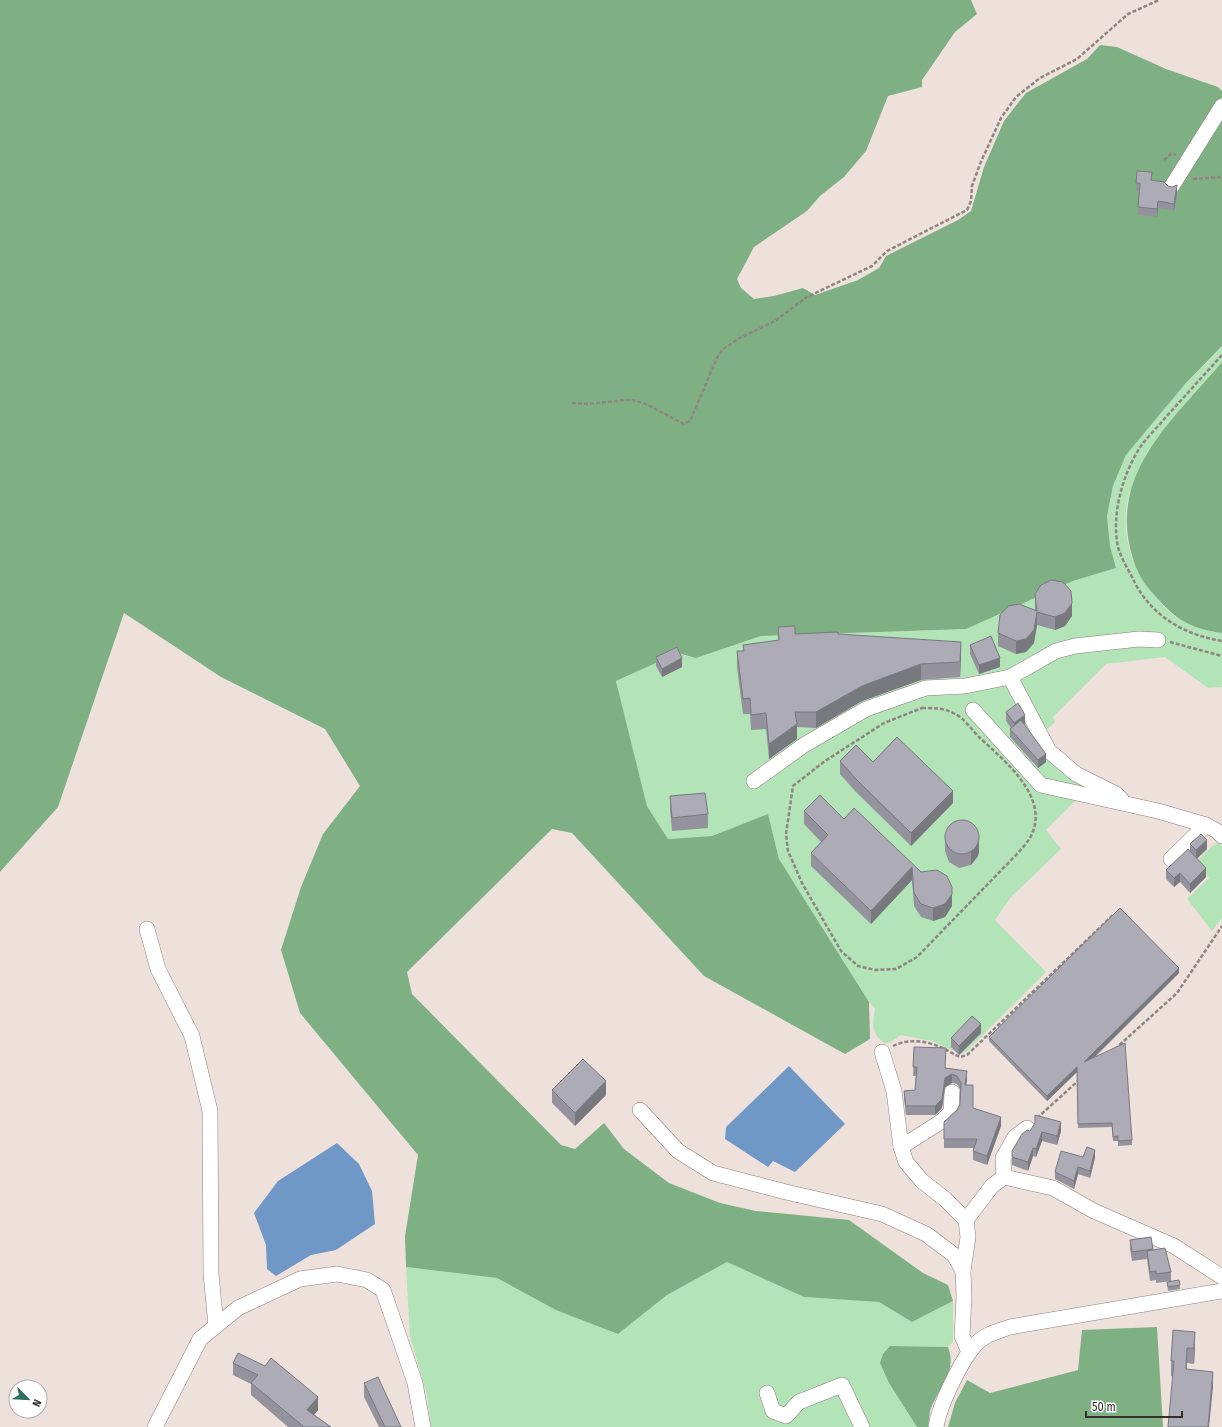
<svg xmlns="http://www.w3.org/2000/svg" width="1222" height="1427" font-family="'Fira Sans Condensed',sans-serif">
<style>
.green{fill:#b2e4b7}
.forest{fill:#7eb084}
.water{fill:#6f98c7}
.lines{fill:none;stroke-linecap:round;stroke-linejoin:round}
.minor-casing{stroke:#8a7f7a;stroke-width:16}
.path{stroke:#8e8582;stroke-width:2.5;stroke-dasharray:4 2;stroke-linecap:butt}
.minor{stroke:#fff;stroke-width:15}
.wall{fill:#94939d}
.shaded-wall{fill:#78787f}
.building{fill:#acabb6;stroke:#78787f}
</style>
<rect width="100%" height="100%" fill="#eee1dc"/>
<!-- green -->
<g class="green">
<path d="M1222,347v15c-20,24 -38,48 -55,73 -11,15 -25,31 -33,47 -17,34 -7,81 17,109 7,9 16,20 25,26 13,8 31,14 46,16v54l-14,1 -43,-31 -59,7 -53,53 2,5 -11,10 -20,-45 -9,4 30,57 42,35 -8,14 -33,33 15,19 -50,48 -16,23 51,52 -80,80 -5,2 -29,-13 -31,-6 -12,8h-5c-14,-12 -11,-18 -9,-35l-6,-6 -90,-143 -11,-45 -56,22 -44,3 -21,-33 -31,-125 62,-28 18,5 65,-22 205,-7 107,-48 43,-13 -6,-22 -3,-30 6,-30 13,-31 59,-71z"/>
<path d="M1219,842l3,5v71l-10,13 -25,-32 22,-21 -13,-16 14,-14z"/>
<path d="M727,1262l77,35 75,5 33,20 41,-21v41l-5,5 -58,-1 27,81h-486l-4,-32 -17,-59 -4,-69 91,11 55,29 66,27 49,-39z"/>
</g>
<!-- forest -->
<g class="forest">
<path d="M0,0h971l6,14 -22,18 -33,48v7l-34,9 -22,55 -22,26 -24,19 -13,15 -53,36 -17,32 4,9 13,11 20,-3 29,-8 12,7 43,-15 21,-12 7,-12 72,-36 13,-9 13,-44 20,-46 10,-13 12,-15 61,-34 13,-14 17,2 49,22 52,18 4,4v255l-37,38 -59,71 -13,31 -6,30 3,30 6,22 -43,13 -107,48 -205,7 -65,22 -18,-5 -62,28 31,125 21,33 44,-3 56,-22 11,45 90,143 1,37 -25,15 -141,-78 -132,-143 -20,-4 -145,143 5,22 149,151 14,4 29,-26 20,26 45,34 51,20 36,8 93,9 74,53 25,12 5,16 -41,21 -33,-20 -75,-5 -77,-35 -60,33 -49,39 -62,-24 -59,-32 -91,-11 -1,-31 13,-81 -118,-142 -19,-63 20,-63 22,-53 37,-48 -35,-57 -104,-52 -97,-64 -66,194 -58,65z"/>
<path d="M1222,362v271c-36,-5 -49,-16 -73,-44 -11,-13 -17,-30 -20,-46 -15,-76 49,-128 93,-181z"/>
<path d="M1157,1327l6,100h-215l7,-24 12,-23 23,13 88,-23 4,-40z"/>
<path d="M890,1346l58,1c10,26 -10,40 -18,64 -1,5 -1,11 -2,16h-11l-28,-44 -9,-20 3,-9z"/>
</g>
<!-- water -->
<g class="water">
<path d="M789,1066l56,58 -50,48 -22,-11 -5,6 -43,-28 1,-12z"/>
<path d="M337,1143l22,21 13,27 3,33 -39,26 -25,5 -35,21 -9,-7 -1,-24 -12,-32 24,-32z"/>
</g>
<g class="lines">
<!-- minor casing -->
<g class="minor-casing">
<g id="minor">
<path d="M1172,186l50,-80"/>
<path d="M1010,677l39,74 27,23 40,20 5,5"/>
<path d="M973,710l68,75 117,26 48,14 11,6 5,5"/>
<path d="M754,781l50,-36 62,-36 60,-21 39,-2 45,-9 46,-26 19,-5 64,-7 19,1"/>
<path d="M1171,859l35,-34"/>
<path d="M147,929l11,40 34,67 18,75 1,163 5,52"/>
<path d="M882,1052l12,39 7,56 5,15 16,19 23,18 21,21 2,17 -5,34 1,26 -2,39 7,16"/>
<path d="M640,1110l38,41 35,22 73,19 96,22 44,20 28,21 9,16"/>
<path d="M901,1147l41,-26 9,-9 1,-20"/>
<path d="M1004,1177l49,11 41,23 80,35 48,31"/>
<path d="M1004,1177l-1,-19 12,-21 12,-9"/>
<path d="M966,1220l26,-34 12,-9"/>
<path d="M767,1393l6,18 13,5 13,-14 43,-17 20,42"/>
<path d="M155,1427l45,-88 38,-31 62,-29 37,-5 30,6 16,10 32,93 8,44"/>
<path d="M936,1427c3,-21 26,-69 41,-84 8,-9 22,-12 33,-16l212,-36"/>
</g>
</g>
<!-- path -->
<g class="path">
<path d="M1164,160l7,-6 5,1"/>
<path d="M1193,179l29,-2"/>
<path d="M1222,355c-19,21 -38,42 -57,63 -7,9 -17,18 -24,28 -18,27 -30,68 -23,101 3,12 12,25 17,36 18,34 50,52 87,58"/>
<path d="M572,403l17,1 35,-4h9l13,4 38,20 6,-3 27,-63 6,-9 15,-10 37,-18 32,-24 65,-31 15,-15 80,-41 4,-9 1,-15 8,-22 21,-46 15,-21 24,-19 37,-19 51,-45 31,-14"/>
<path d="M1170,642l52,14"/>
<path d="M922,708c12,0 23,0 33,6 9,4 17,16 24,23 22,21 62,52 56,87 -2,13 -10,21 -19,31l-99,102 -21,12 -21,1 -17,-4 -17,-15 -39,-68 -14,-32 -2,-17 7,-48 32,-25 59,-38z"/>
<path d="M893,1046c14,-7 32,-6 47,1 7,3 13,7 20,10l7,-2 146,-140"/>
<path d="M1115,1049l62,-56 45,-67"/>
<path d="M1037,1118l41,-37"/>
</g>
<!-- minor -->
<use href="#minor" class="minor"/>
</g>
<!-- wall -->
<g class="wall">
<path d="M1152,180l16,6 9,7 -3,18 -16,-3 -1,9 -19,-2 1,-24h-3v-8z"/>
<path d="M1035,594l37,22 -7,10 -10,4 -18,-5 -3,18 -8,9 -10,2 -18,-8v-13l37,-22z"/>
<path d="M778,627l17,7h43l123,23 -1,20 -39,3 -59,21 -46,27 -19,-1v12l-28,20 -3,-30 -15,1 -1,-16h-7l-6,-47v-16h6v-6l35,-4z"/>
<path d="M970,645l30,22 -21,7 -9,-20z"/>
<path d="M656,657l26,10 -20,10 -6,-11z"/>
<path d="M1006,712l19,12h-1l22,38 -8,6 -28,-31v-8l1,-1 -5,-7z"/>
<path d="M840,761l33,1 80,41 -42,43 -55,-54 -16,-18z"/>
<path d="M670,796l38,18v14l-36,3 -2,-22z"/>
<path d="M804,811l40,8 77,53 31,28v6l-7,11 -12,4 -12,-4 -7,-11 -2,-26 -41,44 -60,-58v-13l10,-11 -17,-18z"/>
<path d="M945,838l34,13 -1,5 -7,9 -12,3 -10,-6 -4,-11z"/>
<path d="M1190,844l17,5 -10,10 9,18 -16,16 -10,-11 -6,5 -8,-8v-9l24,-18z"/>
<path d="M1179,973l-86,86 39,81v5l-14,1v-5h-5l-1,-14 -34,1 -1,-56 -30,29 -58,-60v-4z"/>
<path d="M981,1033l-22,22 -8,-8v-9z"/>
<path d="M914,1047l32,21 21,12 -1,5 7,23 28,18 -14,39 -14,-5v-9l1,-3h-30v-26l13,-12 3,-6 1,-13 -4,-7 -5,-1 -7,4 -3,21 -7,7h-29l-2,-16v-8l11,-1 1,-14h-3z"/>
<path d="M552,1090l54,5 -31,31 -23,-23z"/>
<path d="M1035,1115l26,16 -4,14 -15,-4 -6,16 -3,-1 -5,15 -16,-6v-14l18,-20 5,-7z"/>
<path d="M1083,1157h12l-5,21 -12,-4 -4,15 -19,-10v-7z"/>
<path d="M1151,1237l2,13 18,22v9l-15,2v-3l-6,1 -3,-22 -15,2 -2,-12v-9z"/>
<path d="M1167,1282l13,3v4l-12,2z"/>
<path d="M1173,1330l22,17 -1,17 -7,-1v6l26,18 -42,-11v-15z"/>
<path d="M233,1363l32,3 53,44 -4,5 17,12h-43l-37,-32v-11l-18,-9z"/>
<path d="M364,1383l37,44h-22l-15,-30z"/>
</g>
<!-- shaded-wall -->
<g class="shaded-wall">
<path d="M1177,185v8l-3,18v-7z"/>
<path d="M1158,201v7l-1,9v-8z"/>
<path d="M1072,603v13l-7,10 -10,4v-13z"/>
<path d="M1037,612v13l-3,18 -8,9 -10,2v-13z"/>
<path d="M961,642v15l-1,20v-15z"/>
<path d="M682,658v9l-20,10v-8z"/>
<path d="M1000,658v9l-21,7v-9z"/>
<path d="M921,664v16l-59,21 -46,27v-16l46,-26z"/>
<path d="M1025,715v9l-11,8v-9z"/>
<path d="M797,724v15l-28,20v-15z"/>
<path d="M1046,754v8l-8,6v-8z"/>
<path d="M953,791v12l-42,43v-13z"/>
<path d="M979,838v13l-1,5 -7,9v-13z"/>
<path d="M1207,840v9l-11,10v-9z"/>
<path d="M912,867v13l-41,44v-13z"/>
<path d="M1206,868v9l-16,16v-9z"/>
<path d="M1180,873v9l-6,5v-9z"/>
<path d="M952,887v19l-7,11 -12,4v-13z"/>
<path d="M1179,968v5l-95,94v-5z"/>
<path d="M981,1024v9l-22,22v-9z"/>
<path d="M1077,1067v5l-30,29v-5z"/>
<path d="M967,1071v9l-2,14v-9z"/>
<path d="M952,1074v9l-7,4 -3,21 -7,7v-9l10,-28z"/>
<path d="M606,1081v14l-31,31v-13z"/>
<path d="M1001,1117v9l-14,39v-9z"/>
<path d="M1061,1122v9l-4,14v-9z"/>
<path d="M1042,1132v9l-6,16v-8z"/>
<path d="M1033,1148v8l-5,15v-9z"/>
<path d="M1095,1150v7l-5,21v-7z"/>
<path d="M1078,1167v7l-4,15v-8z"/>
<path d="M1195,1332v15l-1,17v-16z"/>
<path d="M1187,1348v15l-1,22v-16z"/>
<path d="M1213,1372v15l-4,40h-1z"/>
<path d="M318,1397v13l-11,13v-13z"/>
</g>
<!-- building -->
<g class="building">
<path d="M1137,171l15,1 -1,8 13,2 4,4 4,1 5,-2 -3,19 -16,-3 -1,8 -19,-2 2,-24h-4z"/>
<path d="M1051,580l12,2 8,9 1,12 -7,10 -10,4 -18,-5 -3,18 -8,9 -10,2 -18,-8 2,-18 8,-9 11,-2 18,7 -2,-17 6,-9z"/>
<path d="M795,626v8l43,-2v2l123,8 -1,20 -39,2 -59,22 -46,26h-21l2,12 -28,20 -3,-31 -15,2 -1,-17 -7,1 -6,-48h7l-1,-6 36,-5 -1,-13z"/>
<path d="M991,636l9,22 -21,7 -9,-20z"/>
<path d="M677,647l5,11 -20,11 -6,-12z"/>
<path d="M1018,703l7,12 -11,8 -8,-11z"/>
<path d="M1021,720l25,34 -8,6 -28,-31z"/>
<path d="M897,737l56,54 -42,42 -55,-54 -16,-18 16,-16 17,17z"/>
<path d="M705,793l3,21 -36,4 -2,-22z"/>
<path d="M820,795l24,24 10,-11 67,64 16,-2 10,6 5,11v7l-7,10 -12,4 -12,-4 -7,-11 -2,-26 -41,44 -60,-58 17,-18 -24,-24z"/>
<circle cx="962" cy="837" r="17"/>
<path d="M1201,834l6,6 -11,10 -6,-6z"/>
<path d="M1188,849l18,19 -16,16 -10,-11 -6,5 -8,-8z"/>
<path d="M1120,908l59,60 -95,94 41,-19 7,97 -14,1v-5l-5,1 -1,-14 -34,1 -1,-57 -30,29 -58,-59z"/>
<path d="M972,1016l9,8 -22,22 -8,-8z"/>
<path d="M914,1047l32,1 -1,20 22,3 -2,14h8v23l28,9 -14,39 -14,-5 4,-12h-33v-17l13,-12 3,-6 1,-21 -4,-7 -5,-2 -7,4 -3,21 -7,7h-29l-2,-15 11,-1 2,-23h-4z"/>
<path d="M583,1059l23,22 -31,32 -23,-23z"/>
<path d="M1035,1115l26,7 -4,14 -15,-4 -6,17 -3,-1 -5,14 -16,-5v-6l10,-17 5,-4 3,1 5,-8z"/>
<path d="M1087,1147l8,3 -5,21 -12,-4 -4,14 -19,-9 6,-21 22,6z"/>
<path d="M1151,1237l2,12 -21,3 -2,-12z"/>
<path d="M1165,1248l6,24 -15,2v-3l-6,1 -3,-21z"/>
<path d="M1179,1280l1,5 -12,2 -1,-5z"/>
<path d="M1173,1330l22,2 -1,16h-7l-1,21 27,3 -5,55h-40l6,-66h-3z"/>
<path d="M238,1353l27,13 6,-8 47,39 -11,13 24,17h-29l1,-1 -52,-43 7,-8 -25,-12z"/>
<path d="M378,1377l23,50h-16l-21,-44z"/>
</g>
<!-- north arrow -->
<g transform="translate(28 1399) rotate(114)"><circle r="19" fill="#ffffff" stroke="#adabab"/>
<path d="M0-3L7 15L0 10L-7 15Z" fill="#30705e"/>
<text y="-6" font-size="11" font-weight="bold" text-anchor="middle" fill="#332e2c">N</text>
</g>
<!-- scale -->
<path d="M1086 1411v6h96v-6" fill="none" stroke="#332e2c" stroke-width="2"/>
<text x="1092" y="1411" font-size="12" fill="#332e2c" stroke="#ffffff" stroke-width="3" paint-order="stroke">50 m</text>
</svg>
